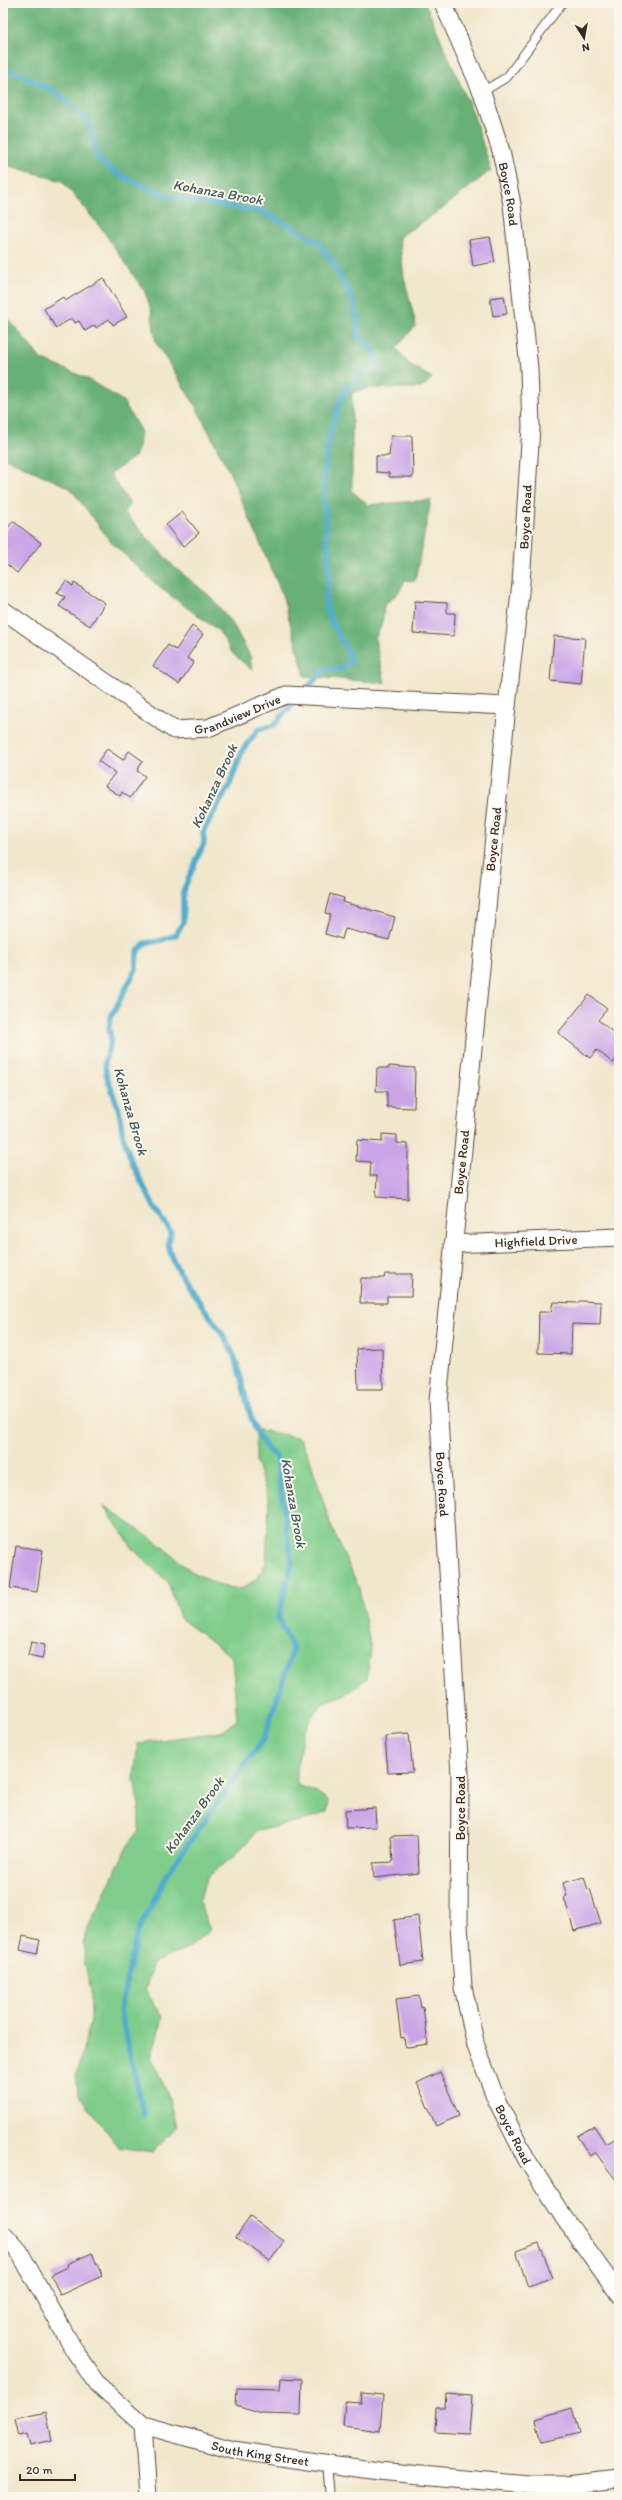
<svg xmlns="http://www.w3.org/2000/svg" width="622" height="2500" font-family="Itim,sans-serif">
<style>
.green{fill:#80cd8b;stroke:#5e7c54}
.forest{fill:#68b077;stroke:#526d4a}
.lines{fill:none;stroke-linecap:round;stroke-linejoin:round}
.stream{stroke:#4faccd;stroke-width:5.5}
.building{fill:#caa6e8}
.lane-casing{stroke:#564638;stroke-width:10}
.street-casing{stroke:#564638;stroke-width:19}
.lane{stroke:#fff;stroke-width:8}
.street{stroke:#fff;stroke-width:17}
.labels{text-anchor:middle;stroke-width:4;stroke-linejoin:round;paint-order:stroke}
.street-label{font-size:13px;fill:#3b2a1e;stroke:#fbf7ec}
.water-label{font-size:14px;font-style:italic;fill:#42585b;stroke:#fbf7ec}
</style>
<rect width="100%" height="100%" fill="#fbf7ec"/>
<filter id="ink" filterUnits="userSpaceOnUse"><feTurbulence type="fractalNoise" baseFrequency=".025" numOctaves="2"/><feDisplacementMap in="SourceGraphic" scale="8" xChannelSelector="R" yChannelSelector="G"/><feConvolveMatrix kernelMatrix="1 2 1 2 8 2 1 2 1" color-interpolation-filters="sRGB"/></filter>
<filter id="wash" filterUnits="userSpaceOnUse"><feTurbulence type="fractalNoise" baseFrequency=".012" numOctaves="4" result="noise"/><feDisplacementMap in="SourceGraphic" scale="16" xChannelSelector="R" yChannelSelector="G"/><feGaussianBlur stdDeviation="0.9" result="paint"/><feColorMatrix in="noise" values="0 0 0 0 0 0 0 0 0 0 0 0 0 0 0 0 0 1.4 0 .05"/><feComposite in="paint" operator="in"/></filter>
<g filter="url(#wash)">
<rect width="100%" height="100%" fill="#f1e7cd"/>
<!-- green -->
<path class="green" d="M256,1429l44,9 10,22 21,66 28,62 12,62 -4,29c-7,4 -13,10 -20,14 -7,4 -16,6 -23,10 -22,17 -28,56 -27,82l18,6 14,10 -2,11 -28,10 -42,9 -23,25 -28,22 -7,24 11,28 -25,20 -32,13 -8,27 18,27 -12,41 16,34 9,35 -23,25 -34,-5 -41,-53 -2,-19 15,-54v-30l-7,-31 1,-26 42,-87 12,-16v-26l-5,-26 4,-36 83,-11 16,-12 -5,-63 -52,-39 -12,-36 -34,-32 -31,-45 57,40 31,26 29,15 21,3 16,-10 9,-16 3,-62 -13,-39z"/>
<!-- forest -->
<g class="forest">
<path d="M3,3h422l48,110 18,57 -49,39 -43,28 5,40 12,48 -20,23 13,16 23,14 -10,10h-52l-18,5v98l16,14 63,-5 -16,81 -10,-1 -5,11 -16,15 -2,18 -7,15 10,44 -80,-7 -23,-82 -54,-125 -33,-64 -39,-62 -5,-33 -6,-18 -43,-63 -40,-48 -59,-17z"/>
<path d="M3,312l38,47 45,19 37,23 18,31 -5,24 -26,18 20,30 -6,8 50,55 37,30 23,29 16,30 2,14 -19,-16 -14,-23 -59,-43 -49,-46 -41,-54 -67,-31z"/>
</g>
<g class="lines">
<!-- stream -->
<g class="stream">
<path d="M3,67l51,24 25,21 11,14 8,33 19,15 50,22 97,16 57,32 30,51 7,23v19l14,11 7,16c-13,6 -26,15 -35,28 -4,7 -7,17 -9,25 -18,54 -9,99 -6,153 1,13 -6,26 -2,40 5,18 19,33 24,51l-12,9 -13,-2 -24,25"/>
<path d="M144,2115l-24,-104 17,-78 33,-64 94,-131 29,-88 -15,-33 14,-54 -16,-106c-32,-25 -28,-74 -45,-108 -14,-30 -58,-73 -63,-105 0,-3 2,-8 3,-12l-17,-25 -22,-44 -9,-27 -4,-26 -13,-36 -1,-12 6,-23 -2,-11 2,-11 25,-48 1,-17 8,-9 14,-2 17,-6 7,-13v-31l21,-48 -1,-11 27,-48 13,-35 15,-19 16,-5 23,-26"/>
</g>
</g>
<g id="blocks">
<!-- building -->
<g class="building">
<path d="M490,237l5,25 -22,4 -4,-26z"/>
<path d="M103,278l24,39 -14,8 -4,-6 -13,9 -1,-3 -10,6 -6,-10 -4,2 -3,-5 -16,10 -12,-19 19,-12 2,4z"/>
<path d="M504,296l3,18 -14,2 -3,-18z"/>
<path d="M391,436h21l1,41h-24v-4l-13,-1v-16h13z"/>
<path d="M182,512l17,21 -16,14 -17,-22z"/>
<path d="M13,521l28,22 -24,30 -14,-12v-27z"/>
<path d="M66,581l7,5 1,-3 31,20 -15,23 -31,-20 6,-9 -8,-4z"/>
<path d="M415,601l32,2v10h8l-1,23 -41,-3z"/>
<path d="M192,626l11,8 -16,24 7,4 -15,22 -26,-18 15,-21 8,5z"/>
<path d="M554,636l31,2 -4,46 -31,-3z"/>
<path d="M107,749l16,11 6,-9 14,10 -6,10 8,5 -15,22 -8,-6 -2,4 -15,-10 10,-13 -17,-12z"/>
<path d="M330,894l14,4 -1,4 52,15 -6,23 -44,-11 -3,10 -17,-5 5,-20 -5,-1z"/>
<path d="M589,995l18,14 -9,11 21,17v18l-6,8 -16,-13 -7,8 -32,-25z"/>
<path d="M389,1066l26,2 -1,40 -27,-1v-16h-11l1,-23h12z"/>
<path d="M382,1134l15,1v8l11,1v55l-32,-2 1,-21h-7l1,-14 -15,-1 1,-21 25,2z"/>
<path d="M385,1274h27l-1,22h-24v7h-27l1,-25h23z"/>
<path d="M579,1301l22,1 -1,23 -28,-1 -1,30 -33,-1 1,-41h12l2,-10 26,1z"/>
<path d="M382,1348l1,41h-25l-1,-40z"/>
<path d="M16,1546l27,4 -6,42 -27,-4z"/>
<path d="M31,1642l14,3 -3,14 -14,-3z"/>
<path d="M409,1734l4,38 -25,1 -3,-37z"/>
<path d="M375,1808l1,19 -30,1 -1,-18z"/>
<path d="M417,1835l2,38 -45,5 -1,-15 20,-1 -2,-26z"/>
<path d="M584,1877l4,13 2,-1 11,34 -27,8 -10,-34 3,-1 -4,-13z"/>
<path d="M418,1916l5,46 -23,3 -6,-45z"/>
<path d="M23,1936l17,4 -3,14 -17,-4z"/>
<path d="M419,1996l2,12 2,-1 5,37 -20,3 -3,-1 -1,-9 -3,1 -5,-39z"/>
<path d="M440,2072l19,44 -23,10 -19,-43z"/>
<path d="M594,2126l12,18 13,-8v48l-24,-32 -5,4 -13,-20z"/>
<path d="M250,2217l34,24 -14,20 -34,-24z"/>
<path d="M539,2243l14,35 -25,9 -12,-36z"/>
<path d="M92,2253l10,23 -42,19 -9,-20 17,-8 -1,-3z"/>
<path d="M281,2378l21,1 -1,36 -39,-1 -26,-8 1,-18 43,1z"/>
<path d="M362,2393l21,2 -3,36 -37,-5 2,-24 16,1z"/>
<path d="M446,2394l26,2 -3,38 -34,-2 1,-24h9z"/>
<path d="M572,2408l7,25 -37,9 -6,-23z"/>
<path d="M46,2412l6,28 -22,5 -3,-11 -8,2 -4,-17z"/>
</g>
</g>
</g>
<g filter="url(#ink)">
<use href="#blocks" fill-opacity="0" stroke="#564638" stroke-width="1"/>
<g class="lines">
<!-- lane casing -->
<g class="lane-casing">
<g id="lane">
<path d="M482,92l25,-15 55,-74"/>
<path d="M327,2464l3,33"/>
</g>
</g>
<!-- street casing -->
<g class="street-casing">
<g id="street">
<path id="s1" d="M443,3l39,89 19,59 11,53 17,165 2,58 -10,156 -14,123 -69,695 22,374 -1,149 4,63 13,59 20,53 31,61 37,58 55,76"/>
<path id="s2" d="M3,610l171,120 34,-2 78,-33 221,11"/>
<path id="s3" d="M453,1244l166,-7"/>
<path id="s4" d="M3,2234l17,19 54,97 23,34 46,41 90,25 145,21 151,14h36l54,-6"/>
<path d="M143,2425l5,72"/>
</g>
</g>
<!-- lane -->
<use href="#lane" class="lane"/>
<!-- street -->
<use href="#street" class="street"/>
</g>
</g>
<g class="labels">
<!-- street labels -->
<g class="street-label">
<text dy="5" stroke="none"><textPath href="#s1" startOffset="203">Boyce Road</textPath></text>
<text transform="translate(525 517) rotate(-87)" y="5">Boyce Road</text>
<text dy="5" stroke="none"><textPath href="#s2" startOffset="275">Grandview Drive</textPath></text>
<text transform="translate(493 839) rotate(-84)" y="5">Boyce Road</text>
<text transform="translate(461 1162) rotate(-84)" y="5">Boyce Road</text>
<text dy="5" stroke="none"><textPath href="#s3" startOffset="83">Highfield Drive</textPath></text>
<text dy="5" stroke="none"><textPath href="#s1" startOffset="1499">Boyce Road</textPath></text>
<text transform="translate(460 1808) rotate(-90)" y="5">Boyce Road</text>
<text dy="5" stroke="none"><textPath href="#s1" startOffset="2159">Boyce Road</textPath></text>
<text dy="5" stroke="none"><textPath href="#s4" startOffset="360">South King Street</textPath></text>
</g>
<!-- water labels -->
<g class="water-label">
<text transform="translate(218 192) rotate(10)" y="5">Kohanza Brook</text>
<text transform="translate(214 786) rotate(-65)" y="5">Kohanza Brook</text>
<text transform="translate(131 1111) rotate(74)" y="5">Kohanza Brook</text>
<text transform="translate(294 1503) rotate(80)" y="5">Kohanza Brook</text>
<text transform="translate(194 1815) rotate(-54)" y="5">Kohanza Brook</text>
</g>
</g>
<!-- margin -->
<rect width="622" height="2500" fill="none" stroke="#fbf7ec" stroke-width="16"/>
<!-- north arrow -->
<g transform="translate(584 38) rotate(169)" stroke="#fbf7ec" stroke-width="3" paint-order="stroke">
<path d="M0-3L7 15L0 10L-7 15Z" fill="#3b2a1e"/>
<text y="-6" font-size="11" font-weight="bold" text-anchor="middle" fill="#3b2a1e">N</text>
</g>
<!-- scale -->
<path d="M20 2474v6h55v-6" fill="none" stroke="#3b2a1e" stroke-width="2"/>
<text x="26" y="2474" font-size="12" fill="#3b2a1e" stroke="#fbf7ec" stroke-width="3" paint-order="stroke">20 m</text>
</svg>
